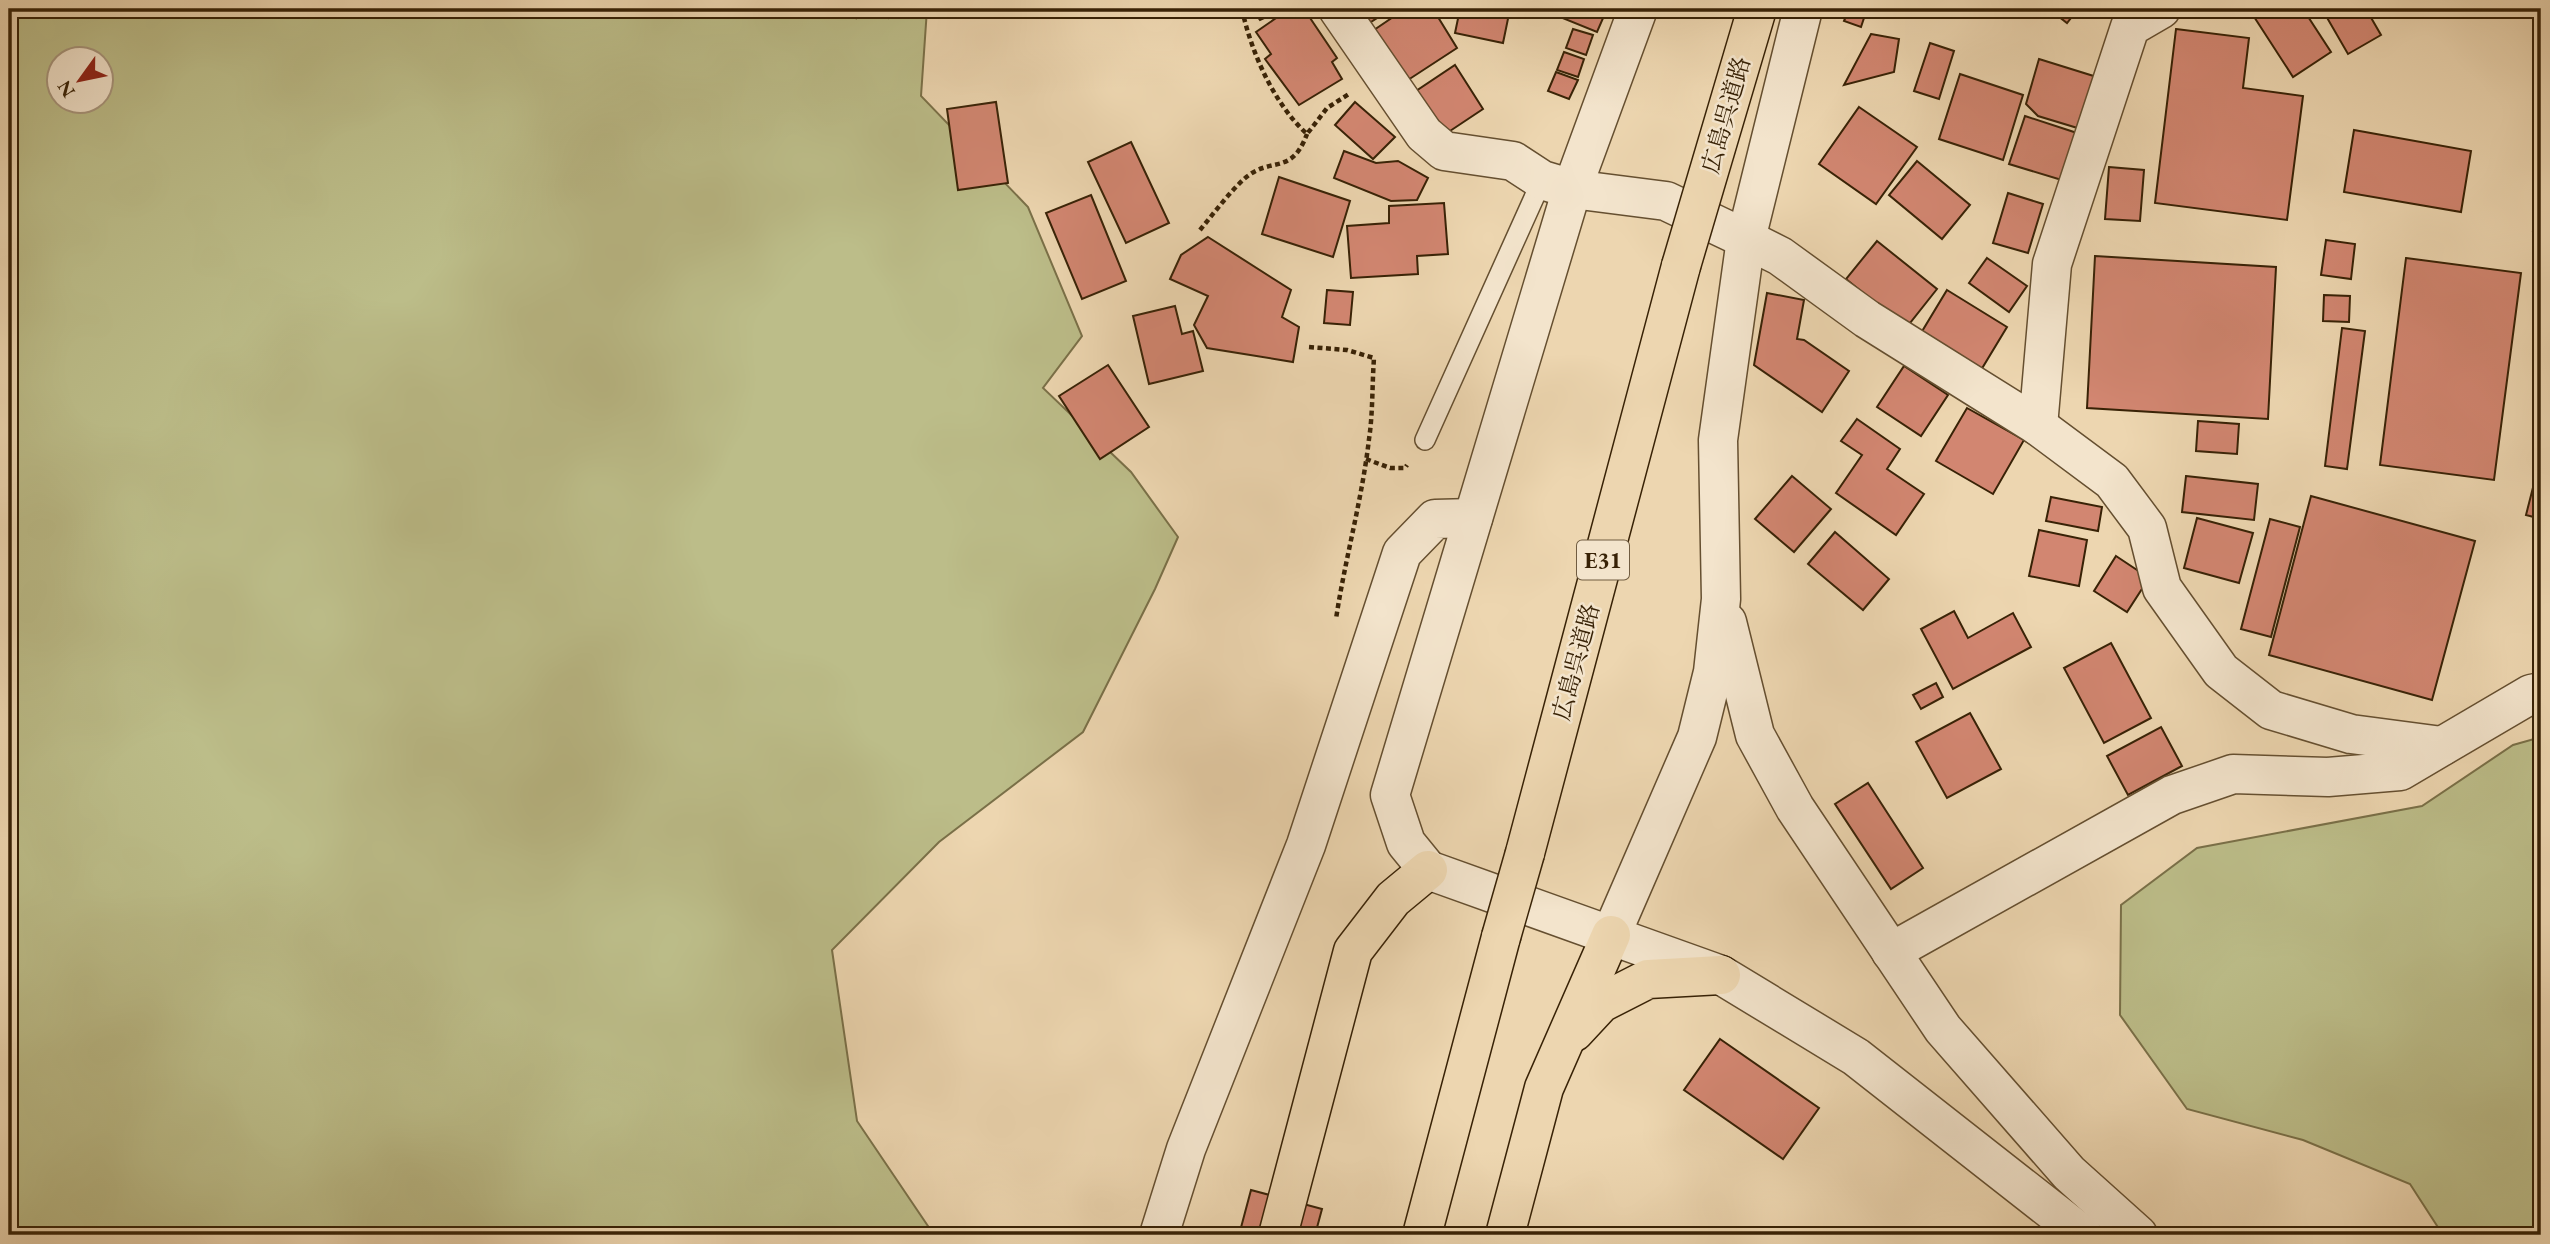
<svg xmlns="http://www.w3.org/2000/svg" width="2550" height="1244" font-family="'EB Garamond','Noto Serif JP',serif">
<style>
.green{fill:#bcbd89;stroke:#7a7048;stroke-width:2;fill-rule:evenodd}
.building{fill:#d28671;stroke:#382206;stroke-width:2}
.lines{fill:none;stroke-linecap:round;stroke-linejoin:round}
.service-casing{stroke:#654f30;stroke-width:22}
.minor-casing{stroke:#654f30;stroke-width:41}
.tertiary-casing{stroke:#654f30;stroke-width:41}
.motorway-casing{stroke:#382206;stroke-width:41}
.path{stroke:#382206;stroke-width:4.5;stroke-dasharray:5 3.5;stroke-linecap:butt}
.service{stroke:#f3e4cc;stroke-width:19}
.minor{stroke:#f3e4cc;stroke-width:38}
.tertiary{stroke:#f3e4cc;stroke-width:38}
.motorway{stroke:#edd6b0;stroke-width:38}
.motorway-bridge-casing{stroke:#382206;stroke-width:41;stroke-linecap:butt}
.motorway-bridge{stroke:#edd6b0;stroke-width:38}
.labels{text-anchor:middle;stroke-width:5;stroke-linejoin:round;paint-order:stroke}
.shield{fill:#f3e4cc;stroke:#705c41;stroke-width:2}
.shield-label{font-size:23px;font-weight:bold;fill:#382206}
.street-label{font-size:24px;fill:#382206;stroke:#f3e4cc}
</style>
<rect width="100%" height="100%" fill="#edd6b0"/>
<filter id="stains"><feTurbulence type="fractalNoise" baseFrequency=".00286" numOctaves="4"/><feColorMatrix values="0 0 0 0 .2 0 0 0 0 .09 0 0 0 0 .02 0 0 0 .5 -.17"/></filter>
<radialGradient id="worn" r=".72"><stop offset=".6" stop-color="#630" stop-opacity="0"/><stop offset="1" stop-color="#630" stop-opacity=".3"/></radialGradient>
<!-- green -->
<g class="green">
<path d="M9,9h918l-6,87 107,111 54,129 -39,52 88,84 47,65 -23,52 -72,143 -144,110 -107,108 25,171 77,114h-925zM60,60h42v42h-42z"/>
<path d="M2541,737v498h-98l-33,-51 -107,-44 -116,-31 -67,-94 1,-110 76,-57 225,-42 91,-61z"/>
</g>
<!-- building -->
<g class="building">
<path d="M839,9h21l-4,9z"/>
<path d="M869,9h23l-4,9z"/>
<path d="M1252,9h25l2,2 -19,9z"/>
<path d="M1289,9h15l33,49 -5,4 10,17 -43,26 -34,-46 6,-5 -15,-22z"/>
<path d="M1348,9h43l-31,20z"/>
<path d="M1405,9h28l24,39 -49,32 -34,-50z"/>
<path d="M1460,9h50l-7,34 -48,-10z"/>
<path d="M1532,9h21l-3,8z"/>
<path d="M1563,9h44l-10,23 -37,-15z"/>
<path d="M1849,9h18l-6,18 -17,-6z"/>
<path d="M2049,9h29l-11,14z"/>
<path d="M2249,9h54l28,43 -38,25z"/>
<path d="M2322,9h44l15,26 -33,19z"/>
<path d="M1573,29l20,6 -7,20 -20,-7z"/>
<path d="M2176,29l73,9 -6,50 60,8 -16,124 -132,-17z"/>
<path d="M1871,34l28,5 -5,33 -50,13z"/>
<path d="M1930,43l24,8 -15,48 -25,-8z"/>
<path d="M1564,52l20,7 -6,18 -21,-7z"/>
<path d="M2039,59l61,19 -16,52 -46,-14 -12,-12z"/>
<path d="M1455,65l28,44 -36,24 -31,-42z"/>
<path d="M1556,72l22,8 -9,19 -21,-8z"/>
<path d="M1960,74l63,21 -20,65 -64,-21z"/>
<path d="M996,102l12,81 -50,7 -11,-81z"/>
<path d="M1355,102l40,35 -22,22 -38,-34z"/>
<path d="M1859,107l58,40 -41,57 -57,-40z"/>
<path d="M2025,116l55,18 -15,47 -56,-17z"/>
<path d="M2354,130l117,21 -10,61 -117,-20z"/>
<path d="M1131,142l38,81 -43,20 -38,-81z"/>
<path d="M1344,151l32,12 22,-2 30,17 -11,22 -26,1 -57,-23z"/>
<path d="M1917,161l53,44 -28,34 -53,-44z"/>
<path d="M2109,167l35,3 -4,51 -35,-2z"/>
<path d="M1279,177l71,24 -17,56 -71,-23z"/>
<path d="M2541,188v45l-8,-2z"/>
<path d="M2008,193l35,11 -15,49 -35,-10z"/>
<path d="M1091,195l35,86 -44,18 -36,-86z"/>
<path d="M1444,203l4,51 -31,2 1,18 -67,4 -4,-52 42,-3v-17z"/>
<path d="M1208,237l83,53 -9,27 17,10 -6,35 -86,-14 -13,-23 14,-29 -38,-17 11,-24z"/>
<path d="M2326,240l29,4 -4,35 -30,-4z"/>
<path d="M1877,241l60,48 -31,39 -60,-49z"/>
<path d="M2095,256l181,11 -8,152 -181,-11z"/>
<path d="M1987,258l40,28 -18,26 -40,-29z"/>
<path d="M2406,258l115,15 -27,207 -114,-15z"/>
<path d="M1327,290l26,2 -3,33 -26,-2z"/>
<path d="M1947,290l60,37 -29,48 -60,-37z"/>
<path d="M1767,293l37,7 -7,39 7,1 45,31 -27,41 -68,-47z"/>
<path d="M2324,295l26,1 -1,26 -26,-1z"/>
<path d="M1175,306l7,28 11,-3 10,40 -54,13 -16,-68z"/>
<path d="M2342,328l23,3 -18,138 -22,-3z"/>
<path d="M1108,365l41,62 -49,32 -41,-63z"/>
<path d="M1904,366l44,29 -27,41 -44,-29z"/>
<path d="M1967,408l57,32 -31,54 -57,-33z"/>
<path d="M1857,419l43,30 -13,20 37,25 -28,41 -60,-42 26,-38 -21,-14z"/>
<path d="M2198,421l41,3 -2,30 -41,-3z"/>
<path d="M2541,456v63l-15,-4z"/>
<path d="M1792,476l39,33 -37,43 -39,-33z"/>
<path d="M2186,476l72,8 -4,36 -72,-8z"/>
<path d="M2311,496l164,45 -43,159 -163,-45z"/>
<path d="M2051,497l51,10 -4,24 -52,-10z"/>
<path d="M2197,518l56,15 -14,50 -55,-15z"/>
<path d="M2270,519l30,8 -29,110 -30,-8z"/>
<path d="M2039,530l48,10 -8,46 -50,-10z"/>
<path d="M1835,532l54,47 -26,31 -55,-46z"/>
<path d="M2116,556l33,22 -22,34 -33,-21z"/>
<path d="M1954,611l14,27 45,-25 18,34 -78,42 -32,-60z"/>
<path d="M2111,643l40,75 -47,25 -40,-75z"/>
<path d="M1936,683l7,14 -22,12 -8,-14z"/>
<path d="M1970,713l31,56 -54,29 -31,-56z"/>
<path d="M2161,727l21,39 -54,29 -21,-39z"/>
<path d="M1868,783l55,85 -32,21 -56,-85z"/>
<path d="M1720,1039l99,69 -36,51 -99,-69z"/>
<path d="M1251,1190l71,19 -7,26h-76z"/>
</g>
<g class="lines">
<!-- service casing -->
<g class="service-casing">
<path id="service" d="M1425,440l117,-260"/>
</g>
<!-- minor casing -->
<g class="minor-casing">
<g id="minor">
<path d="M1338,9l86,125 20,17 69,10 29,19 30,9 94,12 80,38 34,17 87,63 171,107 74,55 35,47 15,60 59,83 50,39 80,24 91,12"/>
<path d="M2038,426l14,-162 78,-237 31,-18"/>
<path d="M1727,622l28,113 40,73 148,221 126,144 69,62"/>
<path d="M1428,870l-22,-27 -16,-48 182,-606 66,-180"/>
<path d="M1611,935l86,-198 16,-65 8,-73 -3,-159 28,-201 57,-230"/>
<path d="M1891,952l281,-157 61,-21 95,3 72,-6 131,-77 10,-2"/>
<path d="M1159,1235l27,-86 120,-304 96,-292 33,-34 38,-1"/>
</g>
</g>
<!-- tertiary casing -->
<g class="tertiary-casing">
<path id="tertiary" d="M1428,870l293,105 135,82 227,178"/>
</g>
<!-- motorway casing -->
<g class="motorway-casing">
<g id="motorway">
<path d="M1525,853l156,-587"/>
<path d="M1574,1032l27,-29 47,-24 73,-4"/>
<path d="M1278,1235l75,-284 40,-52 35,-29"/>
<path d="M1422,1235l79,-298"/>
<path d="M1505,1235l39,-147 67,-153"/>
</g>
</g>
<!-- path -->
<g class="path">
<path d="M1242,9c9,43 32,95 65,125l20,-26 22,-14"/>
<path d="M1200,230c14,-17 28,-36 44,-51 27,-24 47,-2 63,-45"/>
<path d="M1309,347l38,3 27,8c-2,27 -1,55 -5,81 -7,61 -24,120 -33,180"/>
<path d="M1366,459l24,9h15l2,-3"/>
</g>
<!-- service -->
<use href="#service" class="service"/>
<!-- minor -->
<use href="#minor" class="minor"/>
<!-- tertiary -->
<use href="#tertiary" class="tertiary"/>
<!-- motorway -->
<use href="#motorway" class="motorway"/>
<!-- motorway-bridge casing -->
<g class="motorway-bridge-casing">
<g id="motorway-bridge">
<path d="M1681,266l76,-257"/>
<path d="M1501,937l24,-84"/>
</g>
</g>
<!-- motorway-bridge -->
<use href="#motorway-bridge" class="motorway-bridge"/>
</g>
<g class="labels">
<!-- shield labels -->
<rect class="shield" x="1577" y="540.5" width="52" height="39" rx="5"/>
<g class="shield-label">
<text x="1603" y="568">E31</text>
</g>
<!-- street labels -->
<g class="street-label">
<text transform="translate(1726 115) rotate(-74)" y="8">広島呉道路</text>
<text transform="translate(1576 662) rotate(-75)" y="8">広島呉道路</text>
</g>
</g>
<!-- margin -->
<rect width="2550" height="1244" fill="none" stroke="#edd6b0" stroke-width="35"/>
<rect x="10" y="10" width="2529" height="1223" fill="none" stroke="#382206" stroke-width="3.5"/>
<rect x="18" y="18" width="2515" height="1209" fill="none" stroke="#382206" stroke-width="2"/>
<!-- north arrow -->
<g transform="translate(80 80) rotate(237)"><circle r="33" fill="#f3e4cc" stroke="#a8967d" stroke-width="2"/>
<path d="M0-5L12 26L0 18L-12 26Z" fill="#8f2418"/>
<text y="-10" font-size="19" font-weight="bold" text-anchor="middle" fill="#382206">N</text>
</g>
<rect width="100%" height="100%" filter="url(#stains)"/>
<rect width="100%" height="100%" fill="url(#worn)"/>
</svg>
